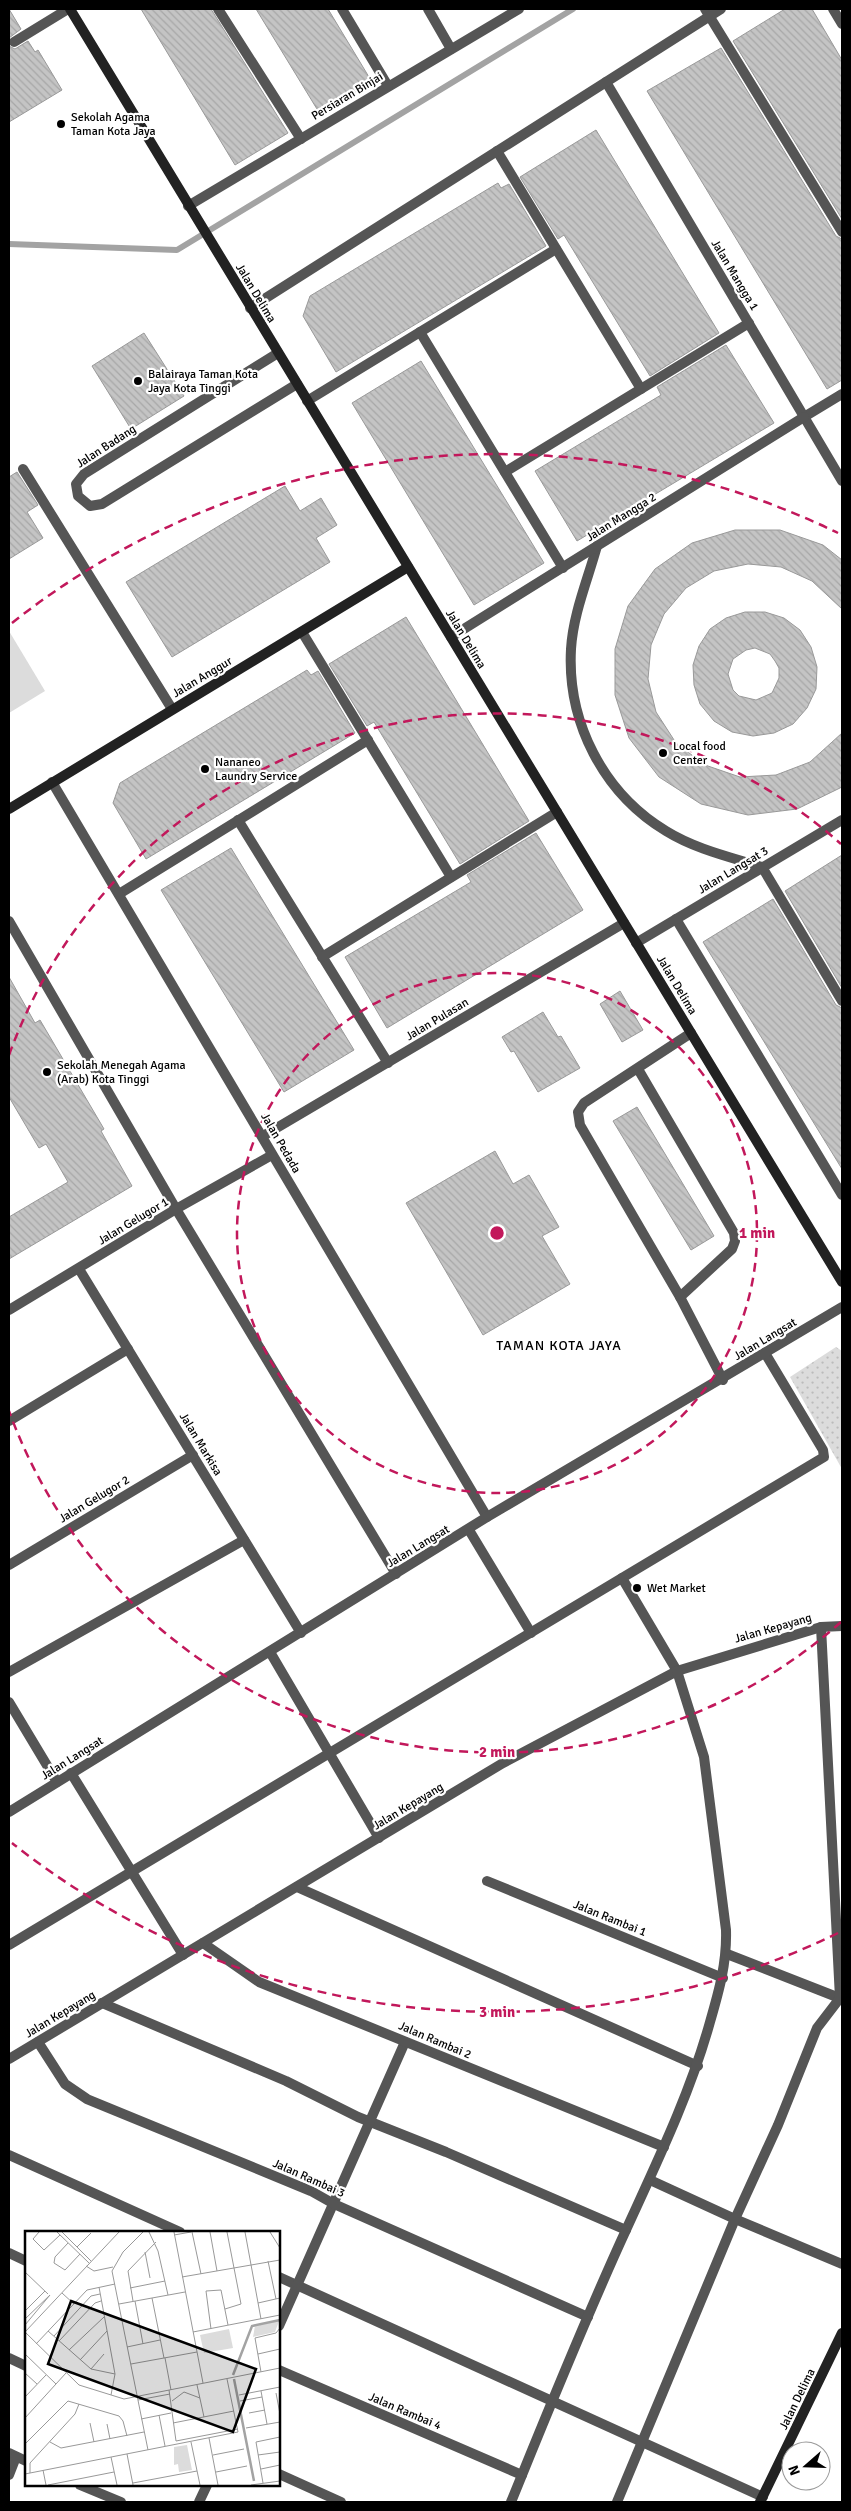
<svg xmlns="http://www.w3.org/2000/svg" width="851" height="2511" font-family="Signika,sans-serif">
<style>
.grass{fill:url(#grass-dots)}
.pitch{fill:#dcdcdc}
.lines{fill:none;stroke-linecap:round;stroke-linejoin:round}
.stream{stroke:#a3a3a3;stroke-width:6}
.building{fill:url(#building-back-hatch);stroke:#999;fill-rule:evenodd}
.lane{stroke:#555;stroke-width:10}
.street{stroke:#555;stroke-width:10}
.secondary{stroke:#222;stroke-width:10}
.ring{fill:none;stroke:#c2185b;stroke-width:2.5;stroke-dasharray:9 6}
.poi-dot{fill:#000;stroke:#fff;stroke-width:2}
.labels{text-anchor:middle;stroke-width:4.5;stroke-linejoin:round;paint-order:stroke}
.street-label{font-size:12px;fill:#000;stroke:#fff}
.poi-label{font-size:12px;fill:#000;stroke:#fff;text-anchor:start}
.neighbourhood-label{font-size:14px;letter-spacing:1px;fill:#000;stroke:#fff}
.inset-river{fill:none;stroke:#a3a3a3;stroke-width:2.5}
.inset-road{fill:none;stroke:#999;stroke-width:1}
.view{fill:#000;fill-opacity:0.15;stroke:#000;stroke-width:2.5}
.inset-edge{fill:none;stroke:#000;stroke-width:2.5}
.centre{fill:#c2185b;stroke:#fff;stroke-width:2.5}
.ring-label{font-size:15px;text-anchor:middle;font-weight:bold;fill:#c2185b;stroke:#fff;stroke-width:4.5;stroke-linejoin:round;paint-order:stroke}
</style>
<defs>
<pattern id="grass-dots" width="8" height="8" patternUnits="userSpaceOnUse" patternTransform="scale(1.25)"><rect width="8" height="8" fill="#dcdcdc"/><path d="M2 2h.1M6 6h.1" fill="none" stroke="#bbb" stroke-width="1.8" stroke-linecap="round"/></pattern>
<pattern id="building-back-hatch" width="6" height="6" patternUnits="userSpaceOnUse" patternTransform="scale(1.25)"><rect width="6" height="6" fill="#c4c4c4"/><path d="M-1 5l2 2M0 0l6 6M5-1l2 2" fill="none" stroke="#a7a7a7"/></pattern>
</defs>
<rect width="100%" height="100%" fill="#fff"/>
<!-- grass -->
<path class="grass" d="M836,1347l6,4v118l-52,-92z"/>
<!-- pitch -->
<path class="pitch" d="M9,631l36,60 -36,22z"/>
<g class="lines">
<!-- stream -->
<path class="stream" d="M9,244l168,6 396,-241"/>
</g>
<!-- building -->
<g class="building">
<path d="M9,9l12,20 -12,9z"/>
<path d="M141,9h70l77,124 -53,32z"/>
<path d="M256,9h72l44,73 -52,32z"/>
<path d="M785,9h27l30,51v159l-109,-178z"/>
<path d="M28,41l7,11 3,-2 24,40 -53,32v-76l6,3z"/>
<path d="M721,48l115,188 6,3v141l-15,9 -180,-298z"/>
<path d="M596,130l123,203 -69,43 -86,-141 -6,4 -38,-62z"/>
<path d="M498,183l3,5 8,-4 37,62 -210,126 -33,-56 7,-20z"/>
<path d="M144,333l40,63 -53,33 -39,-63z"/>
<path d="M726,345l48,78 -197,118 -42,-70 126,-76 -4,-8z"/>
<path d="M421,361l123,202 -70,42 -122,-202z"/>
<path d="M17,472l21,33 -11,7 16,26 -34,21v-82z"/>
<path d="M285,486l15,25 21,-13 16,27 -21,13 14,24 -158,95 -46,-75z"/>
<path d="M735,530h45l43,15 19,15v49l-30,-28 -31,-14 -33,-3 -34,7 -28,17 -22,26 -13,31 -3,34 8,33 20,31 29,22 35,12 36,-2 34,-13 32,-29v54l-45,22 -49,6 -47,-11 -42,-27 -30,-39 -14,-43v-46l13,-43 27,-37 37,-26z"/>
<path d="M745,612h20l19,6 16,12 11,17 6,20 -1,22 -9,19 -14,16 -19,9 -21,3 -21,-4 -18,-11 -14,-17 -6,-19 -1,-20 6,-19 11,-17 16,-11zM755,648l15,6 5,7 4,7v10l-7,15 -16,7 -17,-4 -6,-6 -5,-16 5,-15 13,-9z"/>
<path d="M406,617l123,204 -69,43 -86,-142 -7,4 -38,-62z"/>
<path d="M307,670l4,5 7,-4 37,62 -209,126 -33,-56 7,-20z"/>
<path d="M536,833l47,77 -196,118 -42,-71 126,-75 -4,-7z"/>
<path d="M231,848l123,202 -70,42 -123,-202z"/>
<path d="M842,855v133l-57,-97z"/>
<path d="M773,899l63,106 6,3v161l-139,-227z"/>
<path d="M9,977l26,46 5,-3 64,109 -3,2 31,55 -123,73v-42l59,-35 -22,-38 -7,4 -30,-51z"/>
<path d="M620,991l23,39 -21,12 -22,-38z"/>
<path d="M543,1012l15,25 3,-1 19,32 -42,24 -24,-41 -3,1 -9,-15z"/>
<path d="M637,1107l77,129 -23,14 -78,-129z"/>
<path d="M495,1151l18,33 16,-9 30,52 -17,9 28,48 -87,51 -77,-132z"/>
</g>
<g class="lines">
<!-- lane -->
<g class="lane">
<path d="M218,9l83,130"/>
<path d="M705,9l137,223"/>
<path d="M14,42l54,-33"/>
<path d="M497,151l144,238"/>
<path d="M188,206l331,-197"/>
<path d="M420,332l143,236"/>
<path d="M278,353l-194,121 -8,10 2,12 12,10 12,-2 195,-120"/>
<path d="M307,401l249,-152"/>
<path d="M804,417l38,-23"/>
<path d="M23,469l149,240"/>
<path d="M505,472l244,-149"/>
<path d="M302,632l149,245"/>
<path d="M238,820l150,243"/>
<path d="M762,867l80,134"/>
<path d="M119,894l249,-154"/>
<path d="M9,921l167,288 220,365"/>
<path d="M322,957l235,-145"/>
<path d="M691,1033l-107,70 -6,9 2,13 100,172 43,83"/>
<path d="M638,1069l96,164 1,8 -3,8 -52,48"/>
<path d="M9,1421l119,-72"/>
<path d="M469,1530l62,103"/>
<path d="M622,1578l55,93"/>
<path d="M270,1652l109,186"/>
<path d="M9,1672l235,-132"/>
<path d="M9,1702l48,80"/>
<path d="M71,1773l112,182"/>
<path d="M297,1887l401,179"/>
<path d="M9,1945l815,-488 -1,-7 -58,-97"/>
<path d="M727,1954l115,45"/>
<path d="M102,2003l184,78 72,36 88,35 180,78"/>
<path d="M9,2155l171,77"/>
<path d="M650,2180l85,39 107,45"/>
<path d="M279,2277l484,220"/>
<path d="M279,2326l126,-284"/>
<path d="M199,2502l8,-17"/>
<path d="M617,2502l118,-283 43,-94 39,-97 23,-30 -19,-371"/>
</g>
<!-- street -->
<g class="street">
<path d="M342,9l46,77"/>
<path d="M428,9l23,40"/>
<path d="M833,9l9,15"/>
<path d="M606,82l236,399"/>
<path d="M250,308l471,-299"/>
<path d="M597,546c-9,33 -24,68 -26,103 -4,73 32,144 95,182 29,18 64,26 96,36"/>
<path d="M451,637l353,-220"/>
<path d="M52,782l435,735"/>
<path d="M676,919l166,276"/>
<path d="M636,943l206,-123"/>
<path d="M263,1136l361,-213"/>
<path d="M79,1269l222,364"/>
<path d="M9,1310l167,-101 96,-54"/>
<path d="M9,1565l184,-110"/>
<path d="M9,1812l478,-295 355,-210"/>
<path d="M487,1881l236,97"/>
<path d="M203,1943l56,39 405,165"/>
<path d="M38,2042l27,42 22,15 224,92 23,13 254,113"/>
<path d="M9,2059l494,-296 174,-92 144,-44 21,-1"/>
<path d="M9,2253l17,8"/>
<path d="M9,2358l17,8"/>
<path d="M279,2370l243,105"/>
<path d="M9,2453l17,8"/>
<path d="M279,2474l62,28"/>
<path d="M9,2475l7,-18"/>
<path d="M80,2485l41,17"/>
<path d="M511,2502c37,-91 74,-183 115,-272 31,-68 64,-136 84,-208 9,-31 17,-59 16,-92l-22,-173 -27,-86"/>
</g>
<!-- secondary -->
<g class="secondary">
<path d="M70,9l772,1273"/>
<path d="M9,809l399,-242"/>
<path d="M760,2502l82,-169"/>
</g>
</g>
<!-- distance rings -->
<g class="ring">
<circle cx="497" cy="1233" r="260"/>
<path d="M841 1622A519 519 0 0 1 9 1411M9 1055A519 519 0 0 1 841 844"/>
<path d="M838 1933A779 779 0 0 1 12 1843M12 623A779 779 0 0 1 838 533"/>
</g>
<!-- markers -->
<g class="poi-dot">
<circle cx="61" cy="124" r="5"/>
<circle cx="138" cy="381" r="5"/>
<circle cx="663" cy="753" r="5"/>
<circle cx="205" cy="769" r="5"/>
<circle cx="47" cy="1072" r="5"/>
<circle cx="637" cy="1588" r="5"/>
</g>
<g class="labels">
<!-- street labels -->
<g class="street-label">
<text transform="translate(347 96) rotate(-31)" y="4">Persiaran Binjai</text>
<text transform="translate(735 275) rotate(59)" y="4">Jalan Mangga 1</text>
<text transform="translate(256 293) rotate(59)" y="4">Jalan Delima</text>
<text transform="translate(106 446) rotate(-33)" y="4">Jalan Badang</text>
<text transform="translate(621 517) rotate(-32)" y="4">Jalan Mangga 2</text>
<text transform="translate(466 639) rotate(59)" y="4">Jalan Delima</text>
<text transform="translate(202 677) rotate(-31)" y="4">Jalan Anggur</text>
<text transform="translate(733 870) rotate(-31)" y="4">Jalan Langsat 3</text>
<text transform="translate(677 985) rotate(59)" y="4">Jalan Delima</text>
<text transform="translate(437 1019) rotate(-31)" y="4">Jalan Pulasan</text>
<text transform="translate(281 1143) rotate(60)" y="4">Jalan Pedada</text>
<text transform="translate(133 1221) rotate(-31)" y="4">Jalan Gelugor 1</text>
<text transform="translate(765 1339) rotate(-31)" y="4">Jalan Langsat</text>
<text transform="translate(201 1444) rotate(59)" y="4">Jalan Markisa</text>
<text transform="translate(94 1499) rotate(-31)" y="4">Jalan Gelugor 2</text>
<text transform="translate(418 1546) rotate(-31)" y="4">Jalan Langsat</text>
<text transform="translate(773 1628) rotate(-16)" y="4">Jalan Kepayang</text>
<text transform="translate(72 1758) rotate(-32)" y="4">Jalan Langsat</text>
<text transform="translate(408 1806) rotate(-31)" y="4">Jalan Kepayang</text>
<text transform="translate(610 1918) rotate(22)" y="4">Jalan Rambai 1</text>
<text transform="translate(60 2014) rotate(-31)" y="4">Jalan Kepayang</text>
<text transform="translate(435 2040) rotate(23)" y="4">Jalan Rambai 2</text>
<text transform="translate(309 2178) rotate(24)" y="4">Jalan Rambai 3</text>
<text transform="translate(797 2399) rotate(-64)" y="4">Jalan Delima</text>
<text transform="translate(405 2411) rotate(23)" y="4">Jalan Rambai 4</text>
</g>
<!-- poi labels -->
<g class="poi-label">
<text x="71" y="121">Sekolah Agama<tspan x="71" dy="14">Taman Kota Jaya</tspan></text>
<text x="148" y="378">Balairaya Taman Kota<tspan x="148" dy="14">Jaya Kota Tinggi</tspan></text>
<text x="673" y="750">Local food<tspan x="673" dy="14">Center</tspan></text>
<text x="215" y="766">Nananeo<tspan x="215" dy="14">Laundry Service</tspan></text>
<text x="57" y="1069">Sekolah Menegah Agama<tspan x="57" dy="14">(Arab) Kota Tinggi</tspan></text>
<text x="647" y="1592">Wet Market</text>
</g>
<!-- neighbourhood labels -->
<g class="neighbourhood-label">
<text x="559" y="1350">TAMAN KOTA JAYA</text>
</g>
</g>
<!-- overview -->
<g transform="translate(25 2231)">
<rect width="255" height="255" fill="#fff"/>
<path d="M162,214l5,25 -13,2 -1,-8 -4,1v-18z" fill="#dcdcdc"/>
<path d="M254,90l-4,11 -22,5 2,-11z" fill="#dcdcdc"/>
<path d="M204,98l4,19 -29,5 -4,-18z" fill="#dcdcdc"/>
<path class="inset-river" d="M208,144l19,-49 28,-6M209,148l20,102"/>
<path class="inset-road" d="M14,1l-6,7 11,11 16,-15M32,1l32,31M37,1l29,29M118,1l-20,20 -11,19 36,179M124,1l9,19 10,44M149,1l29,151M167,1l9,42M185,1l7,39M220,1l16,87M245,1l10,16M149,4l17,-3M43,12l-13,14 -1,6 11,7 15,-16M52,16l14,-14M120,21l5,26M243,30l8,38M61,35l8,5 19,-4M0,41l23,22M157,46l98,-17M74,56l16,87 -4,21M105,57l35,-7M37,62l12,11M127,67l12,60M108,70l-5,-30 28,-29M110,70l8,43M233,72l22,-5M94,73l66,-12M200,78l16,-5 -14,-72M0,80l20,-20M0,88l25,-24 -25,30M186,98l-5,-38 15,-1 7,35M23,100l43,38 24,5M0,101l54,53 45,14 156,-31M0,101l94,-100M168,101l87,-17M29,105l37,-40 9,-2M34,110l36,-38 6,-2M11,113l51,-54 28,-6M102,116l33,-7M44,119l35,-33M0,123l31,30M233,123l22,-5M140,127l6,32M55,129l27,-29M106,133l66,-12M66,138l13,-15M236,141l-6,-34 21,-5 4,-5M0,142l12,11M172,154l7,32M144,159l7,51M236,160l6,33M251,162l4,21M214,164l41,-8M0,166l21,-22M113,169l32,-6M147,170l12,-9 16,6M215,170l22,-4M224,182l16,-3M134,184l6,31M0,187l41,-45M116,188l30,-6M65,192l4,19M148,192l61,-12M82,193l3,15M221,197l34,-6M184,207l9,47M151,210l62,-12M25,211l11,6 83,-16M166,211l9,43M0,213l43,-43 51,15 4,5 4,15M102,223l6,31M188,224l31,-6M233,224l22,-3M86,226l6,28M236,238l19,-4M18,239l3,15M191,241l31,-6M5,242v-10l45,-49 4,-10M0,243l213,-42 -11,-53M108,252l64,-12M238,252l-7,-41 24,-5M23,254l66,-13M226,254l29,-4"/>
<path class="view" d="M46,70l185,68 -23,63 -185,-68z"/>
<rect width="255" height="255" class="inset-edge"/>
</g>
<circle cx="497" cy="1233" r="8" class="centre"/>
<g class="ring-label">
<text x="757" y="1238">1 min</text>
<text x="497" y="1757">2 min</text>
<text x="497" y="2017">3 min</text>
</g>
<!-- border -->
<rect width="851" height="2511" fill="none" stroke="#000000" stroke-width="20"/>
<!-- north arrow -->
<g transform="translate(806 2466) rotate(250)"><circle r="24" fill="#ffffff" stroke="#999999"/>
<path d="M0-4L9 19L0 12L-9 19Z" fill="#000000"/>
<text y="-8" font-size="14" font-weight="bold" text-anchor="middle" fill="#000000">N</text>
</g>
</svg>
